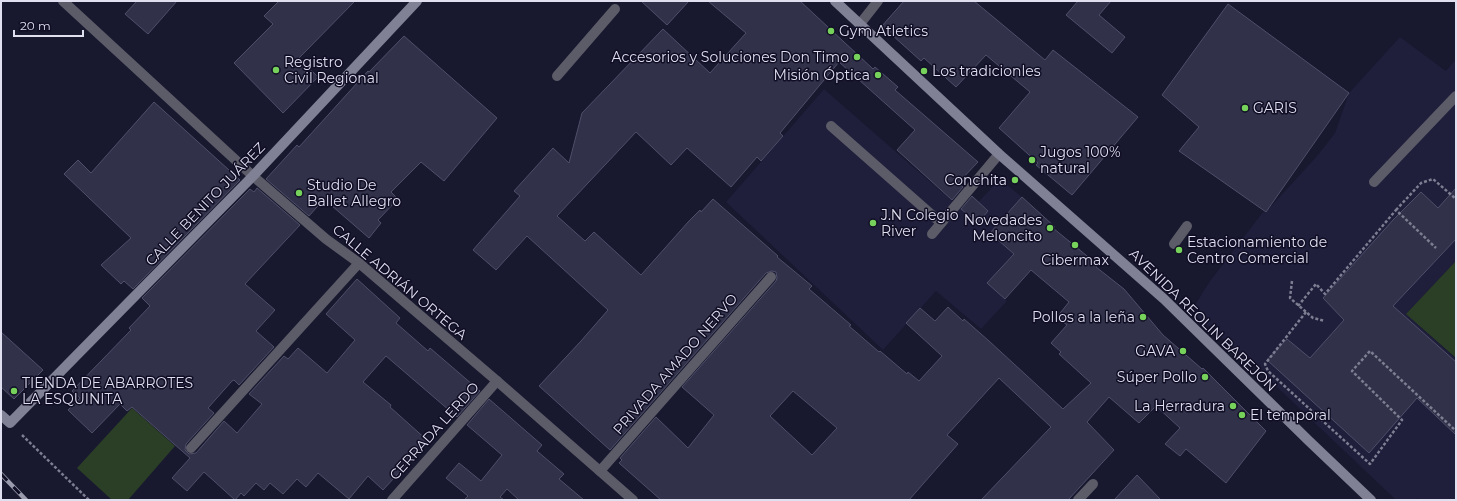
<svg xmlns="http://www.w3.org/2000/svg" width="1457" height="501" font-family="Montserrat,sans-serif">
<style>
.built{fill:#1f1e3b}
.green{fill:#2b3f26}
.building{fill:#31314a;stroke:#4f4f6a;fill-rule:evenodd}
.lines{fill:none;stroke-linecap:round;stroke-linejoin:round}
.path{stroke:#7e7e92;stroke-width:2.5;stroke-dasharray:3 2;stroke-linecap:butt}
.lane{stroke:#5c5c69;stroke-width:10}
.street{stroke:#5c5c69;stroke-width:10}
.secondary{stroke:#818196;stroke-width:10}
.rail-casing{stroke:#9b9bae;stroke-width:4.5}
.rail{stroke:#100e25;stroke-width:3;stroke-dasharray:9;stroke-linecap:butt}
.poi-dot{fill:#76d25a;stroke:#100e25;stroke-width:1.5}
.labels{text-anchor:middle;stroke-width:3;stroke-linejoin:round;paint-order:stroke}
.poi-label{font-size:14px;fill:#dfdff0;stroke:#100e25;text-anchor:start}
.street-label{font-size:14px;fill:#dfdff0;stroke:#100e25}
</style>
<rect width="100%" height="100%" fill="#18182f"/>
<!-- built -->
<g class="built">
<path d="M1400,37l46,34 10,-12v202l-50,53 50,45v141h-37l-2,-2 -1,2h-20l-135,-128 -70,-61 19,-30 53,-69 2,1 52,-57 18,-23 14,-40z"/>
<path d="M824,89l143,125 33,-35 22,18 -32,36 24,21 -26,29 19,18 -26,28 -45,-38 -53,59 -157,-148z"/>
</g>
<!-- green -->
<g class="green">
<path d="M1456,261v97l-50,-44z"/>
<path d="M132,408l43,38 -47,54h-16l-35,-32z"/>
</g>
<!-- building -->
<g class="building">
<path d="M137,1h40l-29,33 -23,-20z"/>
<path d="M279,1h76l-56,57 19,19 -35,36 -49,-50 39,-39 -9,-8z"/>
<path d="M641,1h48l-22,24z"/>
<path d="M708,1h92l73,68 2,-2 23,20 -3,3 83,72 -20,21 5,4 -11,13 -55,-50 18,-20 -76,-68 -59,71 3,3 -22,25 -4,-4 -26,30 -44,-39 -16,17 -35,-33 -79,84 28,25 9,-9 47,43 48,-54 11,-11 1,2 12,-13 65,57 -1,1 35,29 -3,3 42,36 -2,1 30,26 1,-1 27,23 1,-2 11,9 23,-25 -36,-33 14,-15 15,13 13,-14 15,14 1,-2 25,22 74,68 28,-26 -32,-29 2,-2 -10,-9 16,-18 -10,-8 12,-15 -38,-32 -26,29 -18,-16 27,-29 -24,-21 32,-36 33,30 -2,1 45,37 -2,2 28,22 39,46 39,34 1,-1 63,63 -40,52 -40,-34 -6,7 -15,-12 15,-16 -24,-22 -17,17 -30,-26 -22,25 27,28 -46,50h-87l70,-73 -52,-49 -52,57 11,9 -49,56h-248l-42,-37 3,-3 -2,-2 36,-41 32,31 26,-33 -32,-28 94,-106 1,-3 -1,-6 -4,-1 -6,2 -156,177 -71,-64 42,-45 27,-31 -81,-74 -31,34 -23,-20 47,-54 -6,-5 39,-43 16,15 13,-50 81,-84 47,44 36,-40zM793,391l44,37 -25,27 -42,-39z"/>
<path d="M904,1h70l71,59 8,-10 85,67 -66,78 -36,-30 2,-2 -39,-35 31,-36 -44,-37 -30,32 -32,-29 -3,3 -39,-35z"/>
<path d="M1078,1h33l-12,14 26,22 -13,16 -46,-38z"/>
<path d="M1228,4l121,89 -83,119 -87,-61 20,-24 -37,-32z"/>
<path d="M404,36l93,82 -53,63 -23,-19 -30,30 7,7 -20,21 3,3 -12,15 -45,-39 -15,17 -43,-37 31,-34 2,2 69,-76 1,1z"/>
<path d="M154,102l86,78 -107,109 -9,-8 -3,3 -20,-19 30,-27 -67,-64 14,-14 13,13z"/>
<path d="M257,188l43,37 -55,59 30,26 -19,21 18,16 -35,38 -5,-5 -2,1 -24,27 6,5 -28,31 -1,6 4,4 7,-1 28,-32 13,12 25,-29 -13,-10 35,-38 4,3 10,-11 29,25 28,-33 -29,-26 31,-35 43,39 -4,5 32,28 2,-3 50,43 -23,26 -71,-61 -23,26 28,23 -1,2 38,34 -45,49 -15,-14 -19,23 -31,-26 -12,14 -9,-8 -14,15 -13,-11 -6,7 -8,-7 -12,13 -3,-3 -6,7 -31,-28 -17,19 -15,-13 18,-20 -58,-51 -5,4 -7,-7 -28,29 -24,-23 12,-12 -8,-7 59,-61 -2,-2 21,-22 -8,-8 108,-109 4,3z"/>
<path d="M1456,188v51l-63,67 63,56v73l-39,-37 -48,55 -102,-93 20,-21 23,19 34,-38 -21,-22 70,-78 28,-28 17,16z"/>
<path d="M972,196l16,15 -10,12 -17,-14z"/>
<path d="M1,332l42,38 -29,29 -13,-12z"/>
<path d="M489,399l53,46 -5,6 27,23 -5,5 25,21h-65l-12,-11 -7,8 4,3h-40l4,-4 -22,-18 13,-15 22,18 21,-26 -35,-30z"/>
<path d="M1137,475l24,25h-47z"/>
</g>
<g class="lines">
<!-- path -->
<g class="path">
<path d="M1396,210l25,-27 12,-4 23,20"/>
<path d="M1292,281l-2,17 23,20 12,3"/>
<path d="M1298,306l18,-22 9,10 71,-84 40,38"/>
<path d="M1306,312l-41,52 3,7 102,93 32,-44 -50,-49 18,-20 86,80"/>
<path d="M22,435l67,65"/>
</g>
<!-- lane -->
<g class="lane">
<path d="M557,76l58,-67"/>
<path d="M1374,182l82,-86"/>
<path d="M1174,244l13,-18"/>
</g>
<!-- street -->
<g class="street">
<path d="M63,1l190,175 73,63 33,24 138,118 136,119"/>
<path d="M860,24l18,-23"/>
<path d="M831,126l110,97"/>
<path d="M932,234l67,-80"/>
<path d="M191,448l168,-185"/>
<path d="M600,471l171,-194"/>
<path d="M392,500l105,-119"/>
<path d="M1078,500l15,-16"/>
</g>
<!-- secondary -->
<g class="secondary">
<path d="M835,1l164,153 165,145 145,142 62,59"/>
<path d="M1,415l9,8 243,-247 164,-175"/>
</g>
<!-- rail casing -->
<g class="rail-casing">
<path id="rail" d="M1,474l25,26"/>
</g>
<!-- rail -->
<use href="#rail" class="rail"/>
</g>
<!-- markers -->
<g class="poi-dot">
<circle cx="831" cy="31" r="4"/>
<circle cx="857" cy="57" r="4"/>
<circle cx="276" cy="70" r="4"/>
<circle cx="924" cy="71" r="4"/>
<circle cx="878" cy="75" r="4"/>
<circle cx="1245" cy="108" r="4"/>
<circle cx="1032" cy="160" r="4"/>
<circle cx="1015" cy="180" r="4"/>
<circle cx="299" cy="193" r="4"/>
<circle cx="873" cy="223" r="4"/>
<circle cx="1050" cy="228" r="4"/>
<circle cx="1075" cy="245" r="4"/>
<circle cx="1179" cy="250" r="4"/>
<circle cx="1143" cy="317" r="4"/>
<circle cx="1183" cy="351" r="4"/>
<circle cx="1205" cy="377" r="4"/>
<circle cx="14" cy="391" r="4"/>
<circle cx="1233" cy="406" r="4"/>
<circle cx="1242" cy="415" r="4"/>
</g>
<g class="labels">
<!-- poi labels -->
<g class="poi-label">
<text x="839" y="36">Gym Atletics</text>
<text x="849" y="62" text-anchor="end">Accesorios y Soluciones Don Timo</text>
<text x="284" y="67">Registro<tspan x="284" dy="16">Civil Regional</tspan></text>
<text x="932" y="76">Los tradicionles</text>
<text x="870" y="80" text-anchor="end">Misión Óptica</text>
<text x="1253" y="113">GARIS</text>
<text x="1040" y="157">Jugos 100%<tspan x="1040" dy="16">natural</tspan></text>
<text x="1007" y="185" text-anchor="end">Conchita</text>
<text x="307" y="190">Studio De<tspan x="307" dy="16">Ballet Allegro</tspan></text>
<text x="881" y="220">J.N Colegio<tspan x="881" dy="16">River</tspan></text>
<text x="1042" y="225" text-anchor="end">Novedades<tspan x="1042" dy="16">Meloncito</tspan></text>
<text x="1187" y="247">Estacionamiento de<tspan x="1187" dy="16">Centro Comercial</tspan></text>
<text x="1075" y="265" text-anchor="middle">Cibermax</text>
<text x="1135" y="322" text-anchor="end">Pollos a la leña</text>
<text x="1175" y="356" text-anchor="end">GAVA</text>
<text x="1197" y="382" text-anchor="end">Súper Pollo</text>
<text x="22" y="388">TIENDA DE ABARROTES<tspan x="22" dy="16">LA ESQUINITA</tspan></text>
<text x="1225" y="411" text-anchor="end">La Herradura</text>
<text x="1250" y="420">El temporal</text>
</g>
<!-- street labels -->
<g class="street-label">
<text transform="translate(205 204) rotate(-46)" y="5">CALLE BENITO JUÁREZ</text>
<text transform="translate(400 282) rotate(40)" y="5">CALLE ADRIÁN ORTEGA</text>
<text transform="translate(1203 320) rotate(44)" y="5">AVENIDA REOLIN BAREJON</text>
<text transform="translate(675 364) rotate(-49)" y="5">PRIVADA AMADO NERVO</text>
<text transform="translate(434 431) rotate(-48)" y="5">CERRADA LERDO</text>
</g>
</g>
<!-- border -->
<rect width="1457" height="501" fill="none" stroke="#dfdff0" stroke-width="4"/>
<!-- scale -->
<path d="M14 30v6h69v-6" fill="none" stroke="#dfdff0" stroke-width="2"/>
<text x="20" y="30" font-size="12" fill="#dfdff0" stroke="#100e25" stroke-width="3" paint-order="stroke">20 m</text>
</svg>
